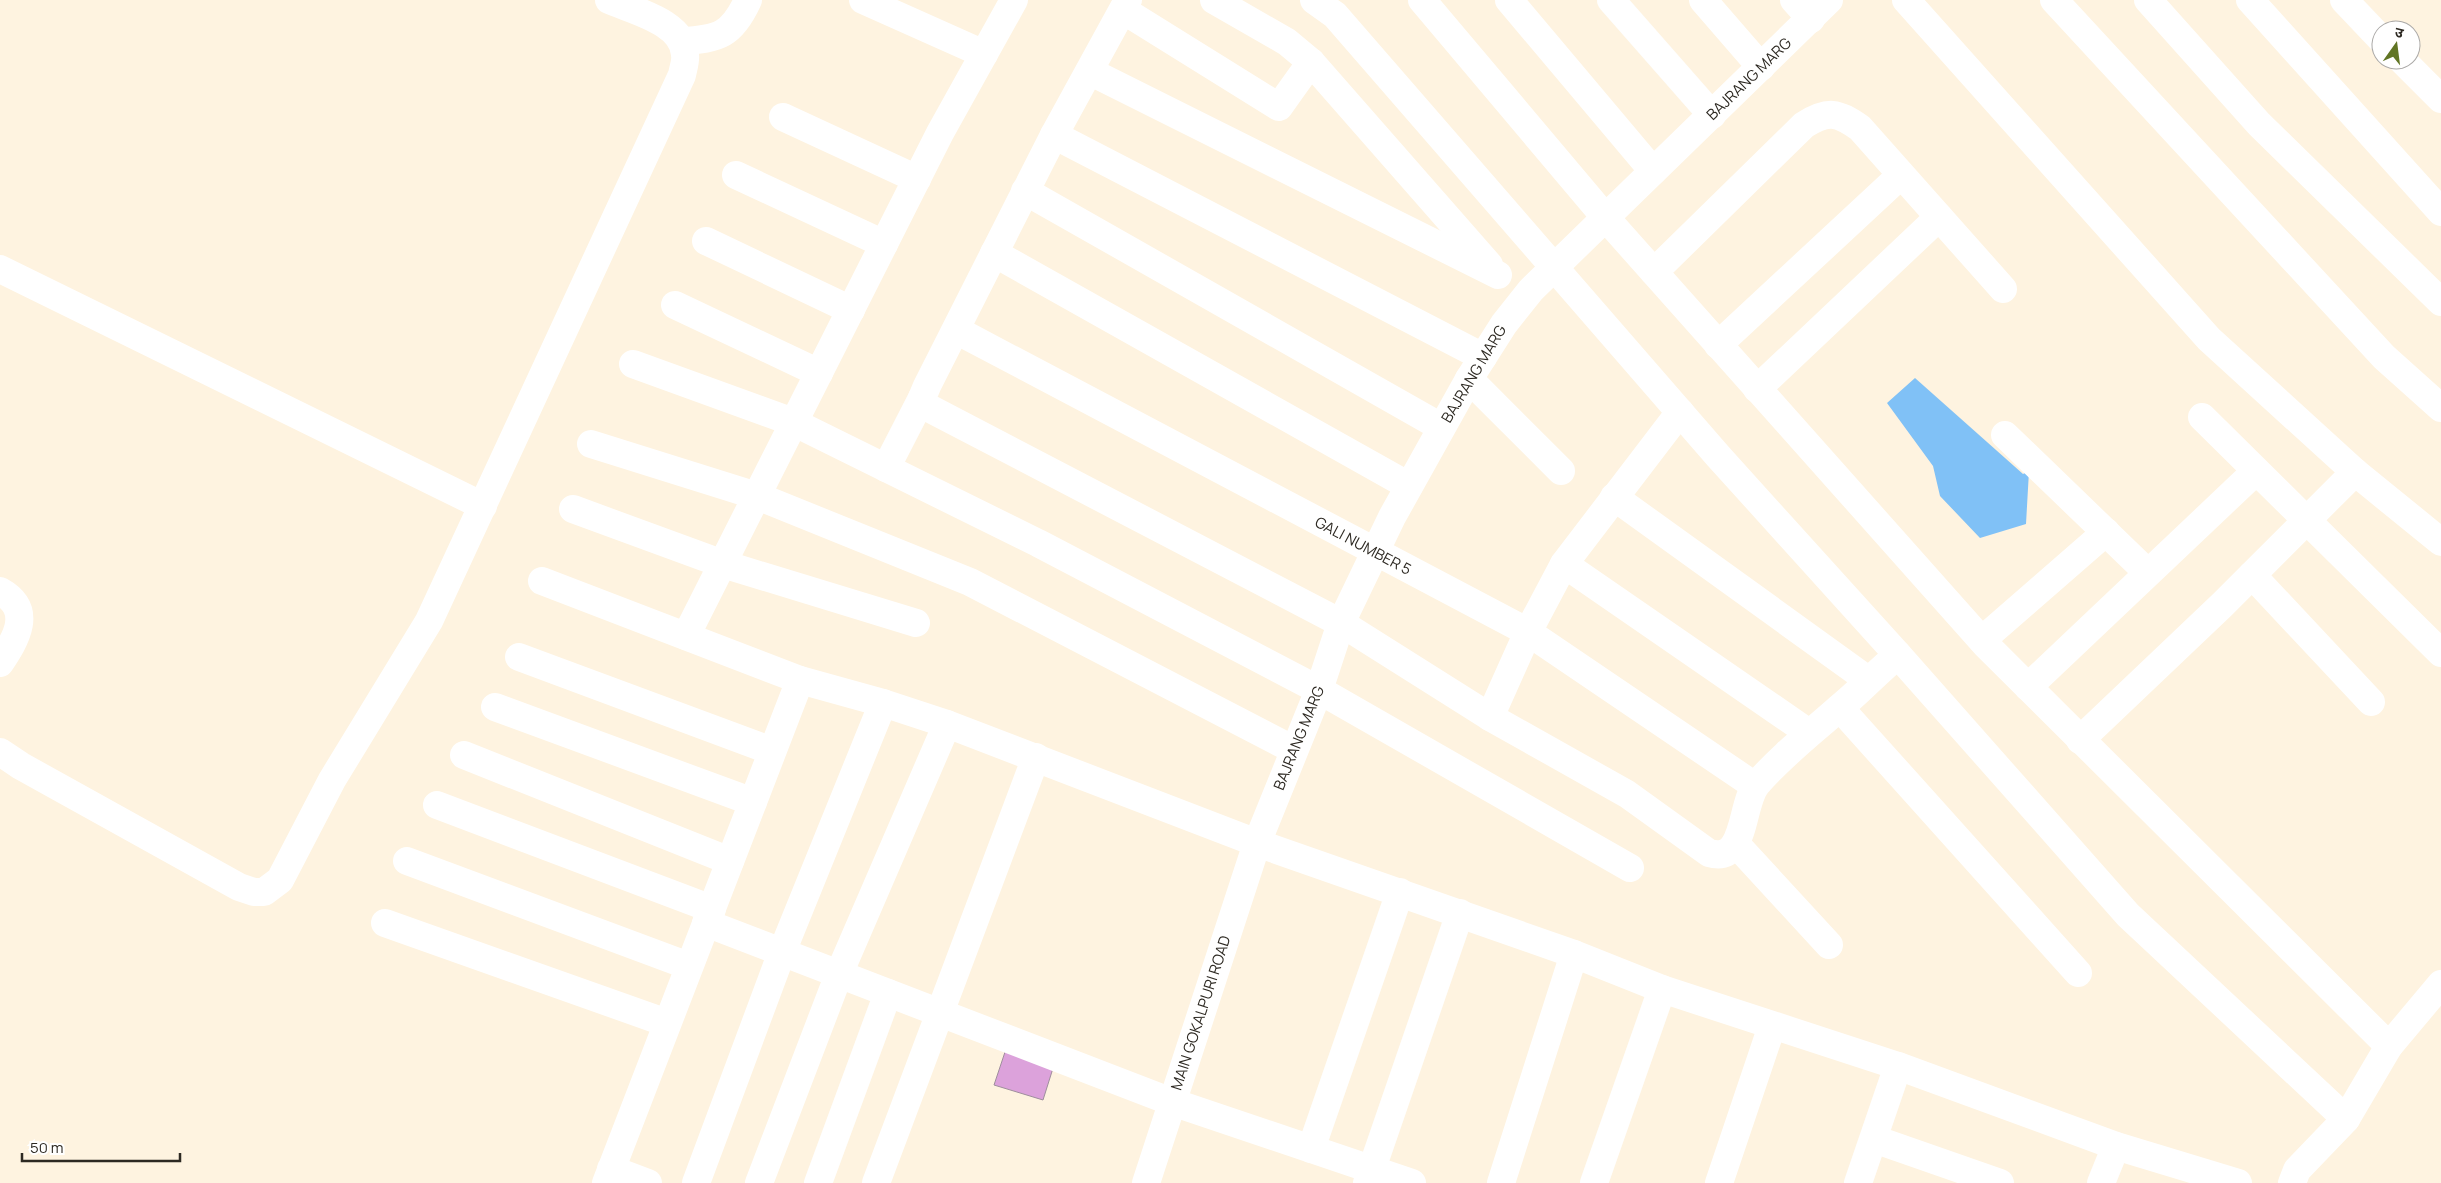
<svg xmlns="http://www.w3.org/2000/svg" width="2441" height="1183" font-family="Manrope,'Noto Sans Devanagari',sans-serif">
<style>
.water{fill:#80c1f6}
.building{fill:#dca2db;stroke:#9e8e9d}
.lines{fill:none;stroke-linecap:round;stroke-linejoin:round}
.minor{stroke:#fff;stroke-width:28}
.labels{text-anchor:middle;stroke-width:5;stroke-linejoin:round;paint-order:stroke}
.street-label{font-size:15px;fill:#2d2922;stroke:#fff}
</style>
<rect width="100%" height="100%" fill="#fef3e0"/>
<!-- water -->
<path class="water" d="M1915,378l108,96 6,-3 -3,53 -46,14 -40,-42 -7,-30 -46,-63z"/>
<!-- building -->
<path class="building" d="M1006,1049l48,16 -11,35 -49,-15z"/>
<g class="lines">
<!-- minor -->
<g class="minor">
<path d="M863,0l121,54"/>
<path d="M1128,0l-74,135 -127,251 -5,12 1,7 418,218 149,94 137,77 82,59c38,11 31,-49 48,-69 24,-28 54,-51 81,-75 21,-17 39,-37 60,-54"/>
<path d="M1214,0l73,42 24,20 178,203"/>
<path d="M1314,0l21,15 383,441 180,199 230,260 218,204"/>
<path d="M1422,0l183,217 380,427 404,402"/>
<path d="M1509,0l144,171"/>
<path d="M1611,0l101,115"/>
<path d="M1703,0l58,67"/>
<path d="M1794,0l17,19"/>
<path d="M1906,0l303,339 146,133 86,70"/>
<path d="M2054,0l330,357 57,51"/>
<path d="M2148,0l111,124 182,178"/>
<path d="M2250,0l191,212"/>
<path d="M2344,0l37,39"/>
<path d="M1123,10l156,97 32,-45"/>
<path d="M682,41c37,-2 50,-6 66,-41"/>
<path d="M2402,60l39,39"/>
<path d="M1091,72l407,203"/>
<path d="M783,117l134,62"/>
<path d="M1054,135l429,222"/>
<path d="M736,175l148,69"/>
<path d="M1025,191l416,236"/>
<path d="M706,241l145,69"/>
<path d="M994,253l415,233"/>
<path d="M0,269l483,237"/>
<path d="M1654,272l150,-147c24,-15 33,-13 56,3l143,161"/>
<path d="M675,305l144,68"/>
<path d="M956,330l572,302 227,154"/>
<path d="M1718,345l183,-170"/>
<path d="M633,364l160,58 245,121 281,147 311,178"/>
<path d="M1469,379l92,92"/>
<path d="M1757,389l182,-172"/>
<path d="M2202,417l239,236"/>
<path d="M2005,435l142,137"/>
<path d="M591,444l166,52 213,86 324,168"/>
<path d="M886,468l36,-70"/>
<path d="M1614,497l254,183"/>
<path d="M573,509l150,55 193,59"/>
<path d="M1564,564l245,169"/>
<path d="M2252,575l119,127"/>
<path d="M542,581l258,99 83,23 64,21 310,119 317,111 88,35 236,77 218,80 122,37"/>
<path d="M0,591c34,19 16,48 0,72"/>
<path d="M686,636l254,-503 74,-133"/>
<path d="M1982,640l124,-108"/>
<path d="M519,657l253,94"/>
<path d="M2028,687l228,-216"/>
<path d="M495,707l258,95"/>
<path d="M1840,708l238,265"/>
<path d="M1490,717l38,-85 36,-68 116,-152"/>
<path d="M2080,740l142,-135 133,-133"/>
<path d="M0,752l21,14 218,121 15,5h10l16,-12 52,-100 97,-159 253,-546c1,-6 4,-14 3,-20 -1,-33 -51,-44 -76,-55"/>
<path d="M464,755l266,106"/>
<path d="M437,805l275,104"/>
<path d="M1736,844l93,101"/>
<path d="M407,861l282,105"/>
<path d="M385,923l282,100"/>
<path d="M706,923l466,179 240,81"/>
<path d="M1874,1139l126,44"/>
<path d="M1311,1149l89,-257"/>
<path d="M611,1169l37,14"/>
<path d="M606,1183l194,-503"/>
<path d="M696,1183l86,-231 101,-249"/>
<path d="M759,1183l80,-209 108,-250"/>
<path d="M818,1183l70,-190"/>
<path d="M876,1183l160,-426"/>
<path d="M1146,1183l111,-340 62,-153 22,-67 51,-106 77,-138 35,-55 27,-34 298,-290"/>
<path d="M1367,1183l93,-270"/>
<path d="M1501,1183l73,-229"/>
<path d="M1594,1183l68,-194"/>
<path d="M1719,1183l53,-157"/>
<path d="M1858,1183l40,-117"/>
<path d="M2101,1183l15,-37"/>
<path d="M2292,1183l5,-13 49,-51 43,-73 52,-62"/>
</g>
</g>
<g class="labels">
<!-- street labels -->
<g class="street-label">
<text transform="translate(1749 79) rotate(-44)" y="5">BAJRANG MARG</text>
<text transform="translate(1474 374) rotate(-59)" y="5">BAJRANG MARG</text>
<text transform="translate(1363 546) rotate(28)" y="5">GALI NUMBER 5</text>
<text transform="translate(1299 738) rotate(-68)" y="5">BAJRANG MARG</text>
<text transform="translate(1201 1013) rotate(-72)" y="5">MAIN GOKALPURI ROAD</text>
</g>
</g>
<!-- north arrow -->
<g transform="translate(2396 45) rotate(14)"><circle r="24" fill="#ffffff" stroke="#aba9a7"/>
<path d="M0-4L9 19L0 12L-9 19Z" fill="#617524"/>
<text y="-8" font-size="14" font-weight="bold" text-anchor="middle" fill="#2d2922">उ</text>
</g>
<!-- scale -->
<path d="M22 1153v8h158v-8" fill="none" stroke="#2d2922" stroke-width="2.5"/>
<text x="30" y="1153" font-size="15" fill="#2d2922" stroke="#ffffff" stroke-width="4" paint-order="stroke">50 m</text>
</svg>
